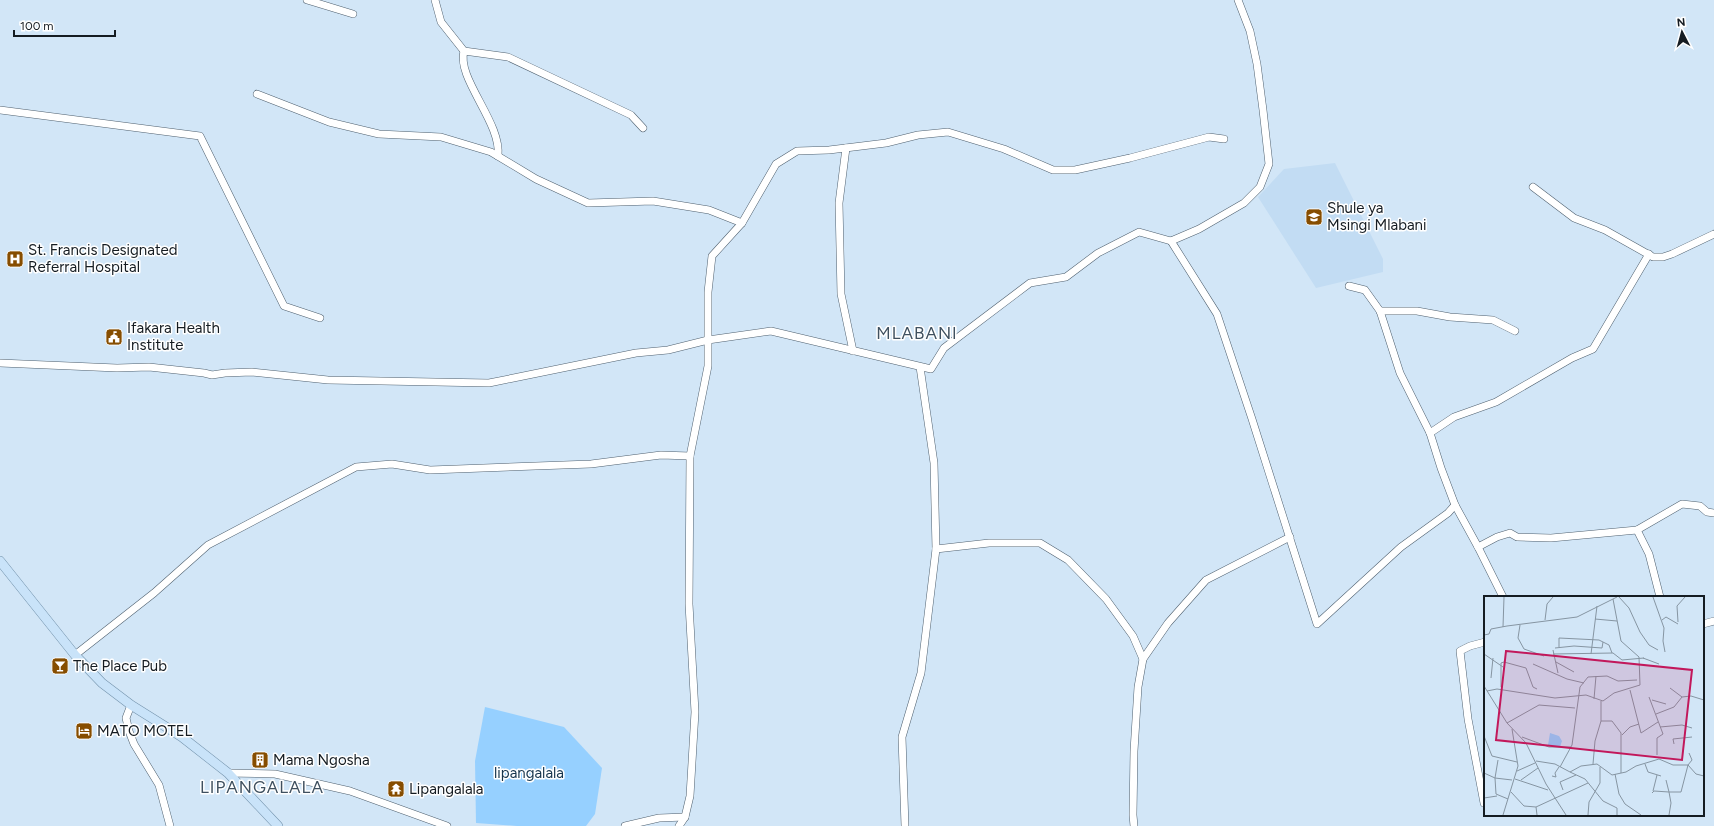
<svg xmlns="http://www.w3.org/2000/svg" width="1714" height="826" font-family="Figtree,sans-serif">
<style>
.built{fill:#c2dcf3}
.green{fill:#96d0ff}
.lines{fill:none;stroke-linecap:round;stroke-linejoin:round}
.minor-casing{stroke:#4f606f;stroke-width:8}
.major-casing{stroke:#7392ab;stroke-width:10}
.minor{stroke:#fff;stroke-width:7}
.major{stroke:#c9e3f9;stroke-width:9}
.labels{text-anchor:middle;stroke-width:3;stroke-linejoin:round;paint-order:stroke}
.poi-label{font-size:15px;fill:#151c22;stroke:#fff;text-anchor:start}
.park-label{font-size:15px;fill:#16354d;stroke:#fff}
.quarter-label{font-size:17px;letter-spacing:1px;fill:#3f505f;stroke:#fff}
.inset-road{fill:none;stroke:#8695a2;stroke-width:1}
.view{fill:#c2185b;fill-opacity:0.15;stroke:#c2185b;stroke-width:2}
.inset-edge{fill:none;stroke:#151c22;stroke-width:2}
</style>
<rect width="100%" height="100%" fill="#d2e6f7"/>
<!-- built -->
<path class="built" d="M1335,163l48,96v13l-67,16 -58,-91 26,-28z"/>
<!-- green -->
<path class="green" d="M485,707l79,20 38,41 -7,46 -9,12h-69l-41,-3 -1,-62z"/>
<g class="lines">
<!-- minor casing -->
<g class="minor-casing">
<g id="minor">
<path d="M307,0l46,14"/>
<path d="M435,0l6,22 23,29 44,6 123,58 12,13"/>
<path d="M464,51c-8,27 38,72 34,105"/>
<path d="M257,94l72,28 50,12 62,3 50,15 45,27 52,24 65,-2 56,9 33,13"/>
<path d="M0,110l200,26 84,170 36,12"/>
<path d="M846,148l-7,55 2,91 12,57"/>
<path d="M1533,187l41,31 31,12 48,27h10l9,-3 42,-20"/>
<path d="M1171,241l46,73 35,105 65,205 84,-77 47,-34 7,-8"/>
<path d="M1349,286l16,4 15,21 20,62 30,60 11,35 14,37 23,42 25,50"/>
<path d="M1380,311h37l33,6 43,3 22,11"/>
<path d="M0,363l117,5 32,-1 55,6 8,2 13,-2 27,-1 76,8 161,3 147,-30 32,-3 40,-10 63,-9 160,38 13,-21 86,-65 36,-6 32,-24 41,-21 32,9 28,-12 45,-26 16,-16 9,-23 -6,-54 -6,-46 -7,-33 -12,-31"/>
<path d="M1430,433l24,-16 42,-15 76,-44 21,-9 56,-95"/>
<path d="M1637,530l12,24 11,43"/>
<path d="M1478,547l19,-10 13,-4 7,4 34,1 86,-8 45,-26 18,2 7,6 7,1"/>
<path d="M936,549l53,-6h51l28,17 38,39 27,37 10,23 -5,28 -4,64 -1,64 1,11"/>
<path d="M1703,624l11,-3"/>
<path d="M75,655l79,-62 54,-48 148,-78 36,-3 38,6 161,-6 70,-9 29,1"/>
<path d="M1143,659l25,-36 38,-43 84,-43"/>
<path d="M131,705l-5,13 3,13 5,13 25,41 11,41"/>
<path d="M228,773l47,1 75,17 97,35"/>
<path d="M1484,803l-16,-84 -8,-68 10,-5 15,-4"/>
<path d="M625,826l34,-8 26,-1"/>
<path d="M679,826l6,-9 5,-21 5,-84 -6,-108 1,-148 18,-90v-74l4,-36 30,-33 34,-59 21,-13 32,-1 57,-7 32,-8 30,-3 56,17 49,21h22l55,-12 79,-21 15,2"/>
<path d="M905,826l-3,-89 19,-64 15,-124 -2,-86 -14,-96"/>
</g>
</g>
<!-- major casing -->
<g class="major-casing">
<path id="major" d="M0,561l75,94 27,28 29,22 51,32 46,36 50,53"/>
</g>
<!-- minor -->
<use href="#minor" class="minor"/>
<!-- major -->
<use href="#major" class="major"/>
</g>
<!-- icons -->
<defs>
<g id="school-square" transform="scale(0.9)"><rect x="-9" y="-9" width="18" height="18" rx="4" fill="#864d00" stroke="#fff"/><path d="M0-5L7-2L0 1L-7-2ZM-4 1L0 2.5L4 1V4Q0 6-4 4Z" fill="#fff"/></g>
<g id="hospital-square" transform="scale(0.9)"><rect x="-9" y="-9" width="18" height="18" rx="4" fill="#864d00" stroke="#fff"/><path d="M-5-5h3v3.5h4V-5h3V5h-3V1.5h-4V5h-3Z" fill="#fff"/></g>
<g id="civic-square" transform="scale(0.9)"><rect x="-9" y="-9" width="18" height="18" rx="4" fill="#864d00" stroke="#fff"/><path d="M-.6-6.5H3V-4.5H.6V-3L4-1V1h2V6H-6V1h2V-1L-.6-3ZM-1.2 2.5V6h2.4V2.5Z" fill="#fff"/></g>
<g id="bar-square" transform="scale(0.9)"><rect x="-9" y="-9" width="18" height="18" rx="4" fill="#864d00" stroke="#fff"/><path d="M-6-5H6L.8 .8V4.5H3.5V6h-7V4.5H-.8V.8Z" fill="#fff"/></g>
<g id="hotel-square" transform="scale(0.9)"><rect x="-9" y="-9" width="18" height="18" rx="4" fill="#864d00" stroke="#fff"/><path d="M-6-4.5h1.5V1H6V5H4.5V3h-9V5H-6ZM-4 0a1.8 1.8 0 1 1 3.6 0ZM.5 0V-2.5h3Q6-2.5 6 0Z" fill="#fff"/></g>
<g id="building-square" transform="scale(0.9)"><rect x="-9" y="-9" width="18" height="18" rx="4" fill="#864d00" stroke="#fff"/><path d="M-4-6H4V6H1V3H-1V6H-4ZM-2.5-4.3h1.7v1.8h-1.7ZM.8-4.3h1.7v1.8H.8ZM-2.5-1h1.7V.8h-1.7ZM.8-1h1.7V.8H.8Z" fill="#fff"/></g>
<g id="temple-square" transform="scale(0.9)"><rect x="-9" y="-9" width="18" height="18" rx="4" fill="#864d00" stroke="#fff"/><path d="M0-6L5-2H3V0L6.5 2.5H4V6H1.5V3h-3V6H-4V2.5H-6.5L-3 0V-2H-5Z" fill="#fff"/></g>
</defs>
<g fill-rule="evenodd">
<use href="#school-square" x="1314" y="217"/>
<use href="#hospital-square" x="15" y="259"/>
<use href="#civic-square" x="114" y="337"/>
<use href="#bar-square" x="60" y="666"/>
<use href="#hotel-square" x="84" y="731"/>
<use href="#building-square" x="260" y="760"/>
<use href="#temple-square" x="396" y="789"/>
</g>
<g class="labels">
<!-- poi labels -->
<g class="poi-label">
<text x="1327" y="213">Shule ya<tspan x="1327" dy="17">Msingi Mlabani</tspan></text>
<text x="28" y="255">St. Francis Designated<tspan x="28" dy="17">Referral Hospital</tspan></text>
<text x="127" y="333">Ifakara Health<tspan x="127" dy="17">Institute</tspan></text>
<text x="73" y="671">The Place Pub</text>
<text x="97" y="736">MATO MOTEL</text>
<text x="273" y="765">Mama Ngosha</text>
<text x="409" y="794">Lipangalala</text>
</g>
<!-- park labels -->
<g class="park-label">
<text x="529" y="778">lipangalala</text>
</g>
<!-- quarter labels -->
<g class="quarter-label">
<text x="917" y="339">MLABANI</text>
<text x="262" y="793">LIPANGALALA</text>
</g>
</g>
<!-- overview -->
<g transform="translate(1484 596)">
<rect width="220" height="220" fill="#d2e6f7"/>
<path d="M66,137l9,3 3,5 -2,6 -12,-2z" fill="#96d0ff"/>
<path class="inset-road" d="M135,1l10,11 11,24 9,13 9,5M169,1l11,31 -1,13 2,11M129,3l8,42 18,16M111,23l22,2M61,24l2,-16 6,-7M178,24l4,-3 12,7M194,26l-1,-16 8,-9M36,29l-2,13 6,11 20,7M19,31l1,-30M0,39l5,-1 2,-5 16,-3 70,-9 40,-20M75,51v-9l40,2 10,5 3,8M71,52l19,-2 28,2 1,-6M69,54l5,23M0,58l19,13M69,58l60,-1 9,7 22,-2M107,58l6,-48M159,62l16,6M72,66l18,10M49,68l34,15 17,4M7,82l2,-20M0,90l23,37 19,20 20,41 20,31M17,91v-24l3,-1 22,6 7,19 4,2M186,92l12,9 9,-1 13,4M146,94l11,43 17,-11M3,95l10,-2 58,9 31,-3 17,6 11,-8 26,-8 -1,-28M165,101l14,37 -6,4v17M110,103l2,-23M168,104l14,4M172,118l18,-7 8,-10M117,125h11l9,12v40M23,127l32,-18 36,3M176,131l22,-2 10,3M138,139l8,-8 9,-3M0,140l8,20 25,6M38,141l27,10h22M190,148l-1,-5 19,-2M205,157l3,7 -4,5 8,9 8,2M14,164l-3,18 1,16 12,5M52,165l19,3 15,8 11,-6 16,-2 15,11 14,-3 10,-6 23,-7 14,6h15l-7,27h-12l2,11 -2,12M109,168l2,-23 6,-20v-20M161,168l3,8 13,4M76,171l12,-22 8,-58 8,-10 19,-1 11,5 19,-1M33,175l18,-8M86,176l15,7 18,22 14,7v7M0,177l11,5 17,2M131,178l4,20 6,10 16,11M68,180l4,1 -1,-4 4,-6M31,183l33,11M37,184l17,-12M79,194l-3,-8 16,-7M169,195l4,-16M27,196l13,14 12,1M168,197l2,-2 15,1 -3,-12M0,202l13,-2M19,219l15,-49 -6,-37M53,219l-1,-8 52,-24M104,219l1,-13 11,-19v-16"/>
<path class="view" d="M22,55l186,19 -10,90 -186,-20z"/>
<rect width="220" height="220" class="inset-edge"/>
</g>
<!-- north arrow -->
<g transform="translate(1682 32) rotate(354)" stroke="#ffffff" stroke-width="3" paint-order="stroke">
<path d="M0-3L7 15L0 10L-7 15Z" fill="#151c22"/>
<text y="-6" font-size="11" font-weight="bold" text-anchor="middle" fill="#151c22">N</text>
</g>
<!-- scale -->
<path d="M14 30v6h101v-6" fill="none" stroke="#151c22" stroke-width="2"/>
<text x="20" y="30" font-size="12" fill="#151c22" stroke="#ffffff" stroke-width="3" paint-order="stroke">100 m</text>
</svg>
